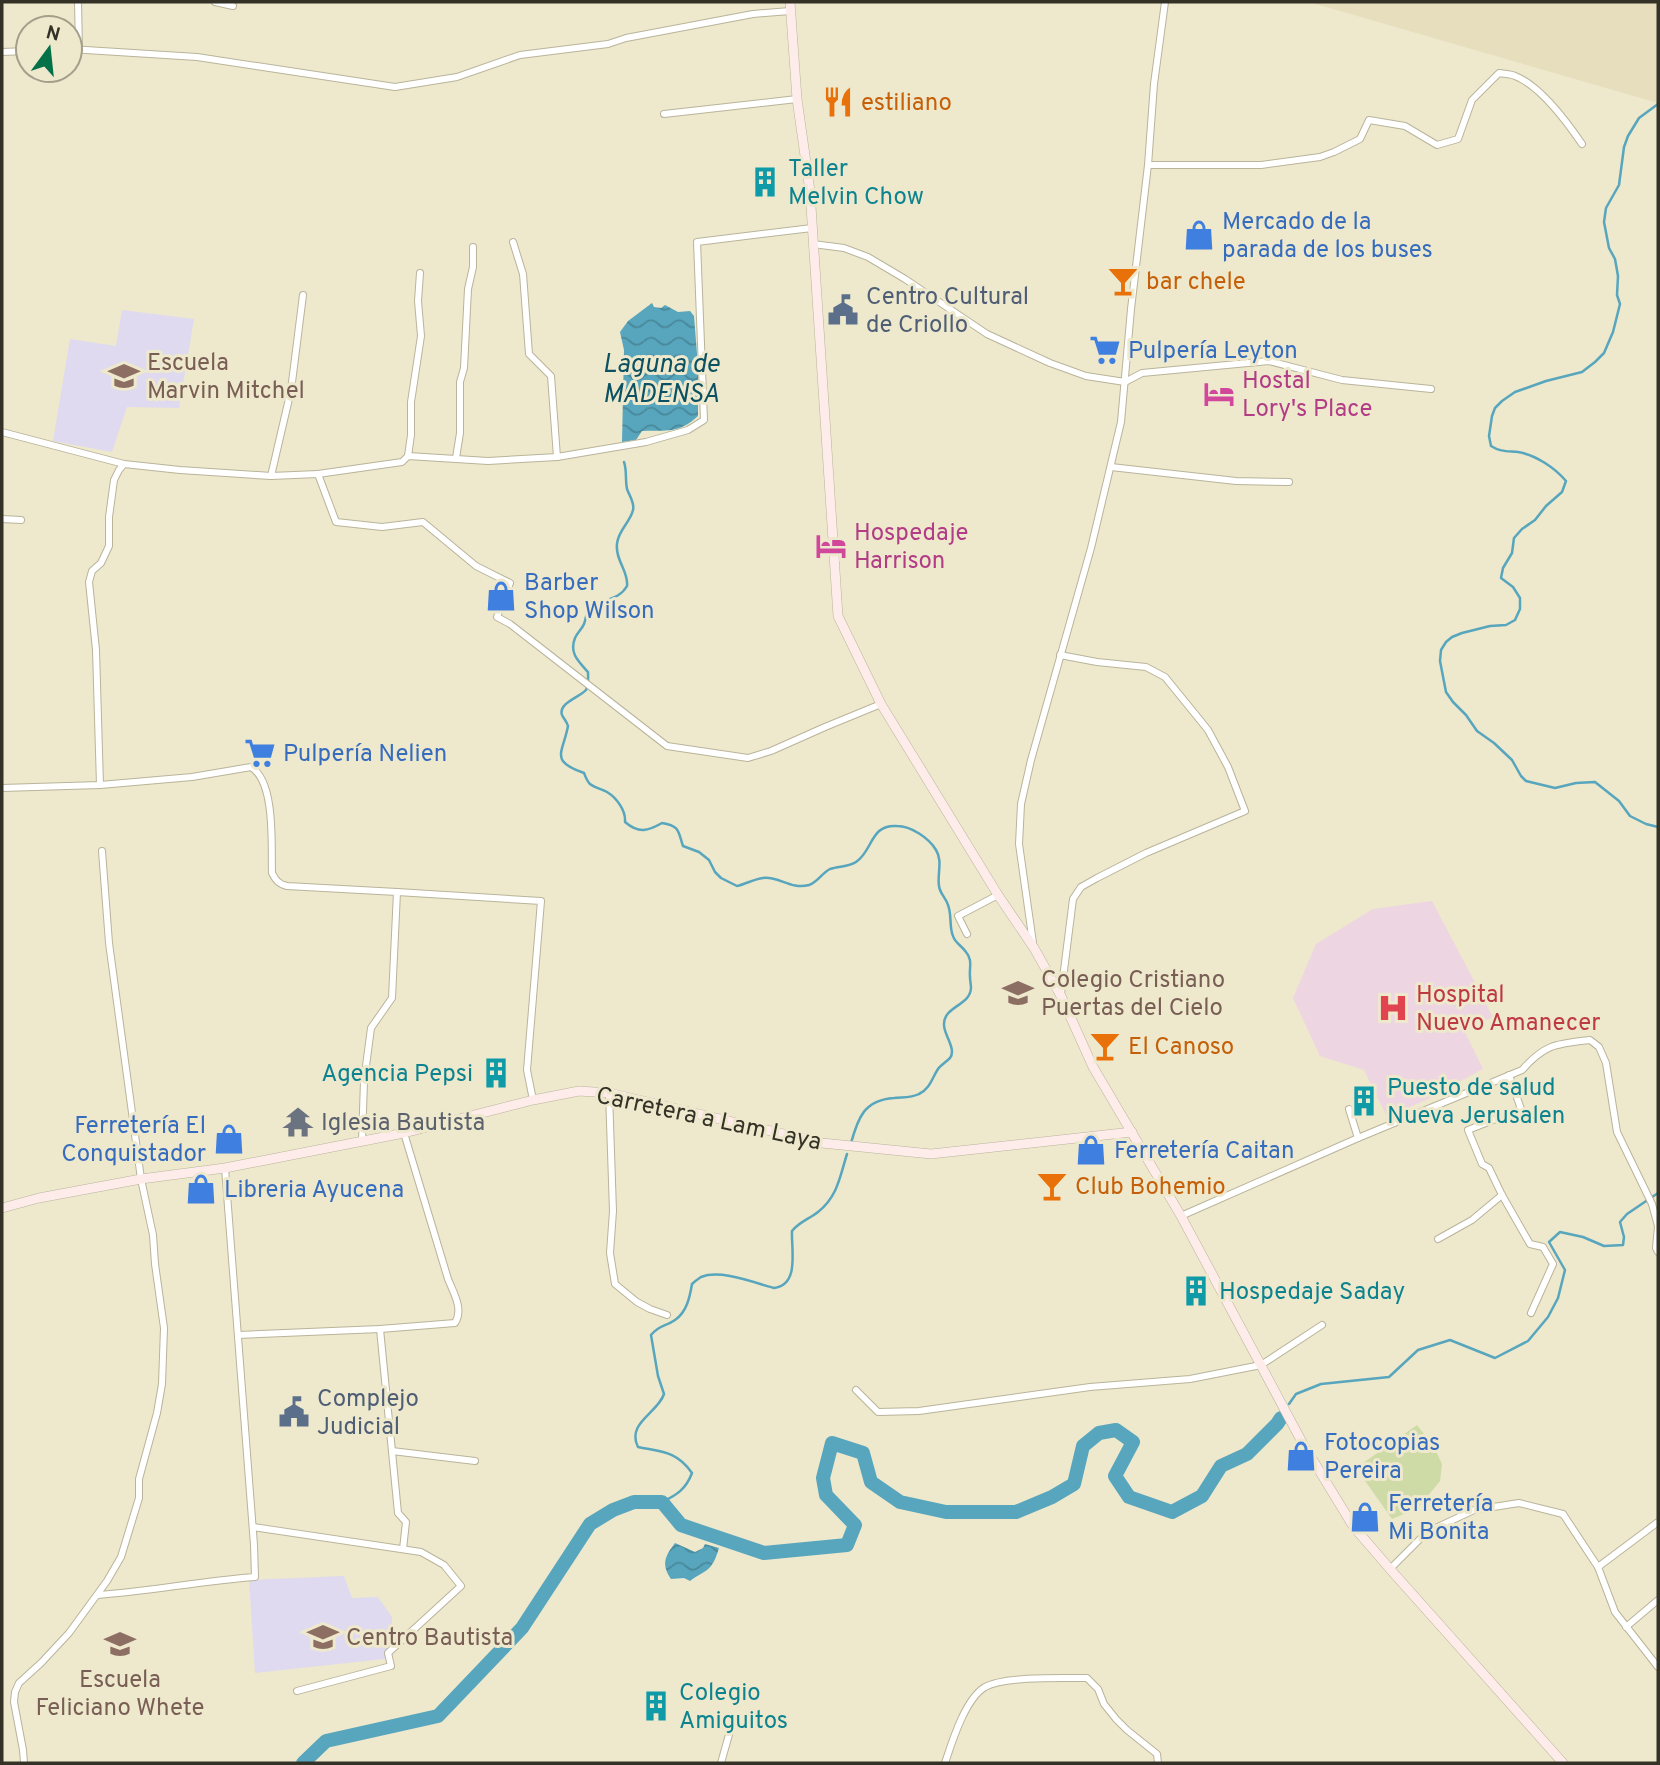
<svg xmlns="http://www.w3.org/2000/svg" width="1660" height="1765" font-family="Overpass,sans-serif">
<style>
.built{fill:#e6debc}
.education{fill:#dfdaef}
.medical{fill:#edd6e1}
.pitch{fill:#cfdba6}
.water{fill:url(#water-waves)}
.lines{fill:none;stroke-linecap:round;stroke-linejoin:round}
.stream{stroke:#57a6bd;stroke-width:2.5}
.river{stroke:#57a6bd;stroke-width:14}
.street-casing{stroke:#b9b49a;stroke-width:8}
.secondary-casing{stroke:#b9b49a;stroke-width:10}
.street{stroke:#fff;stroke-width:6}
.secondary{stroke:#feecea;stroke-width:9}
.labels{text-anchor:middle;stroke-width:6;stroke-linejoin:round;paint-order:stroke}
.food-label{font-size:24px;fill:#c56008;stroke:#eee8cd;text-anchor:start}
.culture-label{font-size:24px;fill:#0d838f;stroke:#eee8cd;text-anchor:start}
.shop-label{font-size:24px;fill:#366cbe;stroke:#eee8cd;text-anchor:start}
.service-label{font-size:24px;fill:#4e5e75;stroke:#eee8cd;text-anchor:start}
.education-label{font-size:24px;fill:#785e54;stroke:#eee8cd;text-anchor:start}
.hotel-label{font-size:24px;fill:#b23c85;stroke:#eee8cd;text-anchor:start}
.health-label{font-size:24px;fill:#be3a42;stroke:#eee8cd;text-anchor:start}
.street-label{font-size:24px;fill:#343227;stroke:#eee8cd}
.worship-label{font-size:24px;fill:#5b616d;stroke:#eee8cd;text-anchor:start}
.water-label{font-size:26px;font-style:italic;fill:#0c5161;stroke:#eee8cd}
</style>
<defs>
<pattern id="water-waves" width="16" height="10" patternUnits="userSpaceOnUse" patternTransform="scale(1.75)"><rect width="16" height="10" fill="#57a6bd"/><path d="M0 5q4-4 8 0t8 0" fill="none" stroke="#49889a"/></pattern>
</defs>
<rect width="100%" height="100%" fill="#eee8cd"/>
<!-- built -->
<path class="built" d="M1309,2h349v101z"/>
<!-- education -->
<g class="education">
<path d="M122,310l72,9 -15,89 -52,-1 -15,45 -59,-11 17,-102 46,7z"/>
<path d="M344,1576l8,22 26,-1 14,20 1,41 -138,15 -6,-93z"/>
</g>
<!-- medical -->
<path class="medical" d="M1432,901l61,116 -29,13 19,39 -24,13 1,3 -73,32 -23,-47 -44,-14 -27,-58 23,-54 57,-35z"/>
<!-- pitch -->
<path class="pitch" d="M1417,1425l17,22 8,17 -2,17 -22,27 -26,11 -36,-51z"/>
<!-- water -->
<g class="water">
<path d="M652,303l2,4 7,1 4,-3 13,7 12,-1 4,5 4,50v50c-19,18 -32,14 -56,15l-6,9 -14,2 2,-92 -4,-18 8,-11z"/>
<path d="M675,1543l20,9 8,-4 2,-4 14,4c-2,6 -4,13 -8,18 -4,6 -14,9 -21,15l-6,-3 -13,1c-10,-15 -6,-23 4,-36z"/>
</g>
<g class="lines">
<!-- stream -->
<g class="stream">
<path d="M1658,104l-19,14 -11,18 -4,11 -5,38 -13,23 -2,14 5,26 6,11 3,17 -1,19 3,9 -7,28 -9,21 -9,9 -13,10 -36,9 -31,11 -13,9 -7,7 -3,8 -3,20 2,10c9,6 17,5 27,6 18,3 37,16 48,29l-4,11 -16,14 -11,14 -13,9 -8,9 -2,15 -9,15 -2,10 12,9 7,11v11l-5,11 -9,5 -16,1 -28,7 -10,4 -6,5 -5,8 -1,11 6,31 7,10 13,13 11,16 17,12 18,17 9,16 5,5 29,7 21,-5 19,-1 24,19 11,15 16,8 12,3"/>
<path d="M624,462c3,8 1,17 3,27 2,6 8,14 6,21 -3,13 -15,20 -16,34 -2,16 12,28 10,42 -8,14 -21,12 -33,19 -9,6 -7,11 -10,19 -2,5 -7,9 -9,14 -6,15 3,23 13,34 0,6 1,13 -2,18 -6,7 -28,13 -24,25 2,4 5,7 6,11 -5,27 -19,35 16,47 2,5 3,8 6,11 5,4 12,5 17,8 10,6 19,19 18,30 14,12 23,9 37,1 18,3 16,8 21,23l16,6 10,8 6,12 6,6 16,8c9,-2 17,-7 26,-8 16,-2 28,12 46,7 9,-3 13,-12 21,-16 9,-3 19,-2 26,-7 17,-11 14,-38 41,-36 14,0 32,12 39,24 7,11 1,24 3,36 1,8 7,12 9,19 4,10 1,22 5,31 2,7 9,10 13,16 7,8 3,16 4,25 0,4 1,7 1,11 -1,18 -27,18 -27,36 -1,10 13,25 6,34 -4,4 -9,7 -12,11 -6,9 -8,20 -19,25 -8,4 -16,3 -25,4 -30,2 -36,20 -43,45"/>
<path d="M1289,1404l7,-10 25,-10 68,-7 29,-27 32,-10 45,18 33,-17 20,-24 10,-19 7,-28 -16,-28 11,-10 23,5 21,9 19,-1 1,-8 -4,-15 7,-8 31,-21"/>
<path d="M662,1502c15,-7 24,-13 30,-29 -15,-22 -30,-21 -54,-26 -12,-24 20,-34 26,-53l-6,-18 -7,-41c9,-11 14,-8 24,-15 12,-8 15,-24 17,-36 3,-3 6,-5 9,-7 20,-8 54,6 73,11 26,-3 17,-39 18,-57 7,-9 17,-12 26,-19 20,-16 22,-36 29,-58"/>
</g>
<!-- river -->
<path class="river" d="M303,1763l23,-22 112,-25 84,-88 68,-104 23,-14 21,-8h28l19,23 83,28 83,-8 8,-20 -29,-30 -3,-17 9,-35 31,10 8,29 29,20 46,10h70l36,-15 22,-13 9,-38 16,-13 17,-3 17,12 -18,34 14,21 43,15 30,-16 19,-30 26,-12 30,-30 4,-6"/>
<!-- street casing -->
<g class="street-casing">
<g id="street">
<path d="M78,2l1,47"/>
<path d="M215,2l18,4"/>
<path d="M70,49l127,8 198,30 62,-10 63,-22 88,-11 18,-6 127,-24 37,-3"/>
<path d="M2,52l26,-1"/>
<path d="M664,114l133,-15"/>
<path d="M1148,165h113l59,-8 14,-5 26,-13 9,-19 36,6 32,19 21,-6 14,-39 27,-27c5,1 12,1 16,3 26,10 52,46 67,68"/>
<path d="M513,242l10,32 6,80 22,22 6,81"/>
<path d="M813,244l31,4 24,9 37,22 82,55 63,29 36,13 39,6 17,-9 127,-12 73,19 89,9"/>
<path d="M2,432l122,32 56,6 91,6 47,-2 18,48 46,5 41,-5 53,44 34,17 -13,34 13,7 157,122 81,12 23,-7 54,-24 56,-23"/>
<path d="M408,456l3,-21v-33l10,-66 -3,-35 2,-28"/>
<path d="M456,458l4,-25v-51l4,-14 4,-79 5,-22v-20"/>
<path d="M1111,467l125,14 53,1"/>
<path d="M318,474l84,-12 6,-6 80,5 69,-4 89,-15 42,-12 16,-10 -7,-178 115,-14"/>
<path d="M271,476l20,-86 12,-95"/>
<path d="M2,519l19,1"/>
<path d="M1060,655l37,7 49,5 19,10 43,53 20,37 17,44 -99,42 -49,25 -16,9 -8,12 -12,95"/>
<path d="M100,785l-4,-135 -7,-68 3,-11 9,-8 8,-17v-29l5,-37 5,-10 5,-6"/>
<path d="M2,788l98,-3 92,-8 59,-10c25,15 20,80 21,106 4,8 7,11 15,13l110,6 -5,106 -21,30 -7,53 -2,60"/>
<path d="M397,892l144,9 -14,169 6,30"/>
<path d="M967,934l-9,-18 40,-21"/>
<path d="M1033,943l-14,-99 2,-40 10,-44 60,-212 30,-126 10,-113 17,-144 6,-81 11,-82"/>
<path d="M1509,1075l12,34 -53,21 14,34 7,4 13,27 28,49 13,3 10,17 -22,49"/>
<path d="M609,1093l4,118 -3,42 5,31 22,18 13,7 17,6"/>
<path d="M1349,1109l9,29"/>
<path d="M1181,1216l177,-78 164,-68c23,-26 34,-26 68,-30l9,7 7,16 11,69 35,72 6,22 -2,22 2,4"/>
<path d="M1438,1239l34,-19 30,-25"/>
<path d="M380,1329l18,184 8,9 -3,27"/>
<path d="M238,1335l142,-6 75,-6c9,-14 -2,-31 -7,-44l-44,-146"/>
<path d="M856,1390l22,22 41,-1 171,-24 100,-8 71,-14 61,-40"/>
<path d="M392,1451l83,10"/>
<path d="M253,1527l168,25 23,13 17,21 -73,67 3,13 -94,25"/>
<path d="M1598,1567l60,-45"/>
<path d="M1390,1569l37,-37 47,-22 45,-7 44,11 35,53 17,45 43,55"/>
<path d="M98,1595c52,-4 104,-14 157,-18l-1,-32 -29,-377"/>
<path d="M1626,1627l32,-27"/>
<path d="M24,1763l-1,-13 -9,-48 1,-10 4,-9 22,-20 28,-30 38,-52 14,-24 18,-59v-19l18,-66 5,-29 2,-56 -9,-64 -2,-29 -12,-56 -32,-236 -7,-92"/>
<path d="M721,1763l9,-32"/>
<path d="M945,1763c7,-21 20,-64 40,-76 20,-11 78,-9 102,-9l11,11 6,15 12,15 11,11 30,24 1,9"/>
</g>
</g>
<!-- secondary casing -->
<g class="secondary-casing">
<g id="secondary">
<path d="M790,2l7,97 13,92 28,425 43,88 117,191 36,53 27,48 32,71 88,149 122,228 50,82 37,43 173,194"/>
<path d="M2,1208l37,-10 102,-19 84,-11 179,-35 129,-33 46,-9 30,2 213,50 109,11 201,-22"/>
</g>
</g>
<!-- street -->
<use href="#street" class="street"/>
<!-- secondary -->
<use href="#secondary" class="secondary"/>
</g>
<!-- icons -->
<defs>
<g id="restaurant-bare" transform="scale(2.415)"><path d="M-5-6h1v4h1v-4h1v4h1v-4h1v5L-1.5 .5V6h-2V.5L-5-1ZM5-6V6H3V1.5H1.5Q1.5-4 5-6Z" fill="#e8710a" stroke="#eee8cd" stroke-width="2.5" paint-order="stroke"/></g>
<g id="building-bare" transform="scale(2.415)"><path d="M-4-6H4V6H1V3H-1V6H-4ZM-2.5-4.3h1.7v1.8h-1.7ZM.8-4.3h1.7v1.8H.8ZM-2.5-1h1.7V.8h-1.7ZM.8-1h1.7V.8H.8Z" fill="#0f9aa8" stroke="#eee8cd" stroke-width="2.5" paint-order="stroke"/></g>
<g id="shop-bare" transform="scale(2.415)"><path d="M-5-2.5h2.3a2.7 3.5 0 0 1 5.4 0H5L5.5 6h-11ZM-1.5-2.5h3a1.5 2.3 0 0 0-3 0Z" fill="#3f7fe0" stroke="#eee8cd" stroke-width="2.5" paint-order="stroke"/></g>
<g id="bar-bare" transform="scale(2.415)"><path d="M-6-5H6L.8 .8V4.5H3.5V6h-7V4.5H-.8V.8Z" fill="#e8710a" stroke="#eee8cd" stroke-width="2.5" paint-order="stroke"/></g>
<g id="civic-bare" transform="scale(2.415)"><path d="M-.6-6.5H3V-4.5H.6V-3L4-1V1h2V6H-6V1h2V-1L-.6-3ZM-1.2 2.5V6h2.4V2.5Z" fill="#5c6f8a" stroke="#eee8cd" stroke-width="2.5" paint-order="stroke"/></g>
<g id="supermarket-bare" transform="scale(2.415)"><path d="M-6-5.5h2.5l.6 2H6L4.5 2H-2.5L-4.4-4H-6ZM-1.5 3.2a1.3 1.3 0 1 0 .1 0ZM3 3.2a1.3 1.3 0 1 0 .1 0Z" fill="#3f7fe0" stroke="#eee8cd" stroke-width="2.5" paint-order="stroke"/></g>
<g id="school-bare" transform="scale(2.415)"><path d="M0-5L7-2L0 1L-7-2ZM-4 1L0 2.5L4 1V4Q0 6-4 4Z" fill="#8d6e63" stroke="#eee8cd" stroke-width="2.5" paint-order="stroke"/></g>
<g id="hotel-bare" transform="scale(2.415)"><path d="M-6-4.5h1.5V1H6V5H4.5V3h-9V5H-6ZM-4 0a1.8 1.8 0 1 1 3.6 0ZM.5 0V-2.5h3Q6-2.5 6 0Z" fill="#d1479c" stroke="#eee8cd" stroke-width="2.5" paint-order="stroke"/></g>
<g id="hospital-bare" transform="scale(2.415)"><path d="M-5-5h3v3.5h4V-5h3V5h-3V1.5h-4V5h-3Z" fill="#e0444e" stroke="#eee8cd" stroke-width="2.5" paint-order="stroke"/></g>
<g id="temple-bare" transform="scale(2.415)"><path d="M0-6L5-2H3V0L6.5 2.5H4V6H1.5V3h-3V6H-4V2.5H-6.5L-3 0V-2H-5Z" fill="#6b7280" stroke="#eee8cd" stroke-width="2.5" paint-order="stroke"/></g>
</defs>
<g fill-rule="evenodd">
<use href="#restaurant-bare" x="838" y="102"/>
<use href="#building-bare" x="765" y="182"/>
<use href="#shop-bare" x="1199" y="235"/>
<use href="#bar-bare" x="1123" y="281"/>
<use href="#civic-bare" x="843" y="310"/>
<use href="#supermarket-bare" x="1105" y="350"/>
<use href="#school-bare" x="124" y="376"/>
<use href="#hotel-bare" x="1219" y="394"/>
<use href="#hotel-bare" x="831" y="546"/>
<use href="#shop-bare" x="501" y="596"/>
<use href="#supermarket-bare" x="260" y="753"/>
<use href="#school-bare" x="1018" y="993"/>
<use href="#hospital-bare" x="1393" y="1008"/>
<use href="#bar-bare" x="1105" y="1046"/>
<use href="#building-bare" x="496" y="1073"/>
<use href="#building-bare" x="1364" y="1101"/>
<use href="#temple-bare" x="298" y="1122"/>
<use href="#shop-bare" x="229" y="1139"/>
<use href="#shop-bare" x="1091" y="1150"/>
<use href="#bar-bare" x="1052" y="1186"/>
<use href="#shop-bare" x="201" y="1189"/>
<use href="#building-bare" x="1196" y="1291"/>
<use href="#civic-bare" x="294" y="1412"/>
<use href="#shop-bare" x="1301" y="1456"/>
<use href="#shop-bare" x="1365" y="1517"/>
<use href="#school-bare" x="323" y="1637"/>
<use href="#school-bare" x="120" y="1644"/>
<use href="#building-bare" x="656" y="1706"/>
</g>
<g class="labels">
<!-- food labels -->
<g class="food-label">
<text x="861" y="110">estiliano</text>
<text x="1146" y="289">bar chele</text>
<text x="1128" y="1054">El Canoso</text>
<text x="1075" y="1194">Club Bohemio</text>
</g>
<!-- culture labels -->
<g class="culture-label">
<text x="788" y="176">Taller<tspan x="788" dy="28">Melvin Chow</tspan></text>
<text x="473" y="1081" text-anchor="end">Agencia Pepsi</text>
<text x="1387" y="1095">Puesto de salud<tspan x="1387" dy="28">Nueva Jerusalen</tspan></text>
<text x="1219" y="1299">Hospedaje Saday</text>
<text x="679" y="1700">Colegio<tspan x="679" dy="28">Amiguitos</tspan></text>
</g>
<!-- shop labels -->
<g class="shop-label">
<text x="1222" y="229">Mercado de la<tspan x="1222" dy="28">parada de los buses</tspan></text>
<text x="1128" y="358">Pulpería Leyton</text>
<text x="524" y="590">Barber<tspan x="524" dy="28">Shop Wilson</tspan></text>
<text x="283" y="761">Pulpería Nelien</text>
<text x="206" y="1133" text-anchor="end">Ferretería El<tspan x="206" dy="28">Conquistador</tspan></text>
<text x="1114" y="1158">Ferretería Caitan</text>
<text x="224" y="1197">Libreria Ayucena</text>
<text x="1324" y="1450">Fotocopias<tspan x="1324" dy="28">Pereira</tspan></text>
<text x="1388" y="1511">Ferretería<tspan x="1388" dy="28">Mi Bonita</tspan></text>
</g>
<!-- service labels -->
<g class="service-label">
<text x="866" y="304">Centro Cultural<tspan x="866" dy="28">de Criollo</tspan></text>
<text x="317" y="1406">Complejo<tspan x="317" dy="28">Judicial</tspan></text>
</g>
<!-- education labels -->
<g class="education-label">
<text x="147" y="370">Escuela<tspan x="147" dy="28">Marvin Mitchel</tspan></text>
<text x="1041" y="987">Colegio Cristiano<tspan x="1041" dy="28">Puertas del Cielo</tspan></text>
<text x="346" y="1645">Centro Bautista</text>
<text x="120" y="1687" text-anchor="middle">Escuela<tspan x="120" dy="28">Feliciano Whete</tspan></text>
</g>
<!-- hotel labels -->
<g class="hotel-label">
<text x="1242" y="388">Hostal<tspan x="1242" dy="28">Lory's Place</tspan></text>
<text x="854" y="540">Hospedaje<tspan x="854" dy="28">Harrison</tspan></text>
</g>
<!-- health labels -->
<g class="health-label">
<text x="1416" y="1002">Hospital<tspan x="1416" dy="28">Nuevo Amanecer</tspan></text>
</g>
<!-- street labels -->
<g class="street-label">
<text transform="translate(709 1118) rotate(12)" y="8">Carretera a Lam Laya</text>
</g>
<!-- worship labels -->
<g class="worship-label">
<text x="321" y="1130">Iglesia Bautista</text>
</g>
<!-- water labels -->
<g class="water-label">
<text x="661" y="372">Laguna de<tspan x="661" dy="30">MADENSA</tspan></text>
</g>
</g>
<!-- border -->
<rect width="1660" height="1765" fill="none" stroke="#343227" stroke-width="7"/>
<!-- north arrow -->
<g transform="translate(49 49) rotate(15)"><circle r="33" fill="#eee8cd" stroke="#a49f8b" stroke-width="2"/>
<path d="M0-5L12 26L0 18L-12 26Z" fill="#047149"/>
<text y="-10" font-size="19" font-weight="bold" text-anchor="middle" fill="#343227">N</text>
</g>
</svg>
